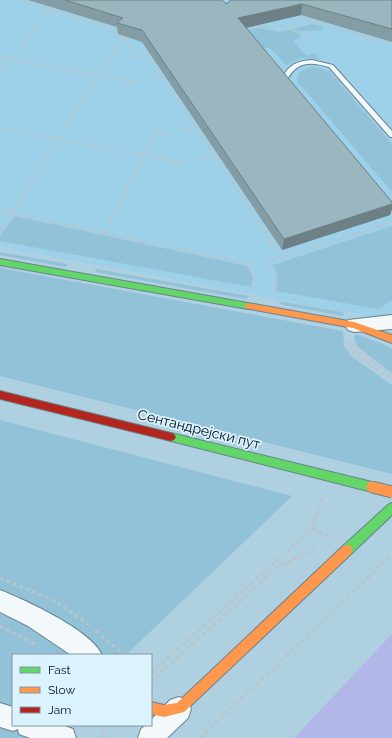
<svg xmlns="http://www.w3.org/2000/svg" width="392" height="738" font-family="Raleway,sans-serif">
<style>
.built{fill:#9cd1e9}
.green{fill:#91c2d8}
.water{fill:#b1b8e7}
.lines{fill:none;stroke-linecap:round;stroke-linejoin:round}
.lane-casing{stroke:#68838f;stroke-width:2}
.street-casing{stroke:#68838f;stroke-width:2}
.fast-casing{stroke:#68838f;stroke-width:2}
.slow-casing{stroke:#68838f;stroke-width:2}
.jam-casing{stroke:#68838f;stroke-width:2}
.path-far2{stroke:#bbc4c9;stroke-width:2;stroke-dasharray:2 2;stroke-linecap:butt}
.path-far1{stroke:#bbc4c9;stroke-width:2.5;stroke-dasharray:3 3;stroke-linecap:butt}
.path{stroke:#bbc4c9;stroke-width:3;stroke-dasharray:3.5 3.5;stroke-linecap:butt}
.lane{fill:#f3f8fa;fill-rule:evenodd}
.street{fill:#f3f8fa;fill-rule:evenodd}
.fast{fill:#63d668;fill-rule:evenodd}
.slow{fill:#ff974d;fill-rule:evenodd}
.jam{fill:#b3261e;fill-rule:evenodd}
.slow-bridge-casing{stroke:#68838f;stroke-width:13;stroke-linecap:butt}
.slow-bridge{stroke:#ff974d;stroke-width:11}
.wall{fill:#849da5}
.shaded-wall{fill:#6c8086}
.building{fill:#9ab7c0;stroke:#6c8086}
.labels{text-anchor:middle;stroke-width:3.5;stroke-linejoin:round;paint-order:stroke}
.street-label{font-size:14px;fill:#001019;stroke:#dbf3fe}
</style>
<rect width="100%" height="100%" fill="#afd0e0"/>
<!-- built -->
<path class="built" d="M0,0h392v319l-3,1 -389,-73z"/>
<!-- green -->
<g class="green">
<path d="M312,24l13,3 -4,4c-10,-2 -18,2 -28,-2z"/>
<path d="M258,28l22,4 11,-2 9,4 1,4 -8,2 13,16 9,-3 4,6 -18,-1 -15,7 -17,-18 -8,2 -20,-17z"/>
<path d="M311,67l12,2 7,3 62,72v48l-95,-111c0,-10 6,-12 14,-14z"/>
<path d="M14,216l233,50 6,10 -2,11 -251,-46v-4z"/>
<path d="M392,226v74l-13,9 -103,-18c2,-10 2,-17 -3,-26z"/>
<path d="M0,252l68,12 -2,3 -66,-12z"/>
<path d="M0,268l343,63 1,15 7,10 41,29v89l-392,-98z"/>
<path d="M96,269l153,27 -3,3 -151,-27z"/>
<path d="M277,301l66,11 1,4 -61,-11z"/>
<path d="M356,334l27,10 9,5v24l-34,-26 -4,-8z"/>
<path d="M0,420l292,76 -166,159h-113v70h58l-1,7 3,6h-73z"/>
</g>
<!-- water -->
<path class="water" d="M392,634v104h-98z"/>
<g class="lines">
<!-- lane casing -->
<g class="lane-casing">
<path id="lane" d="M312,60l21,5 59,66v6h-2l-61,-70c-18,-5 -31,-6 -41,11l-5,-1c6,-13 15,-16 29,-17z"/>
</g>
<!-- street casing -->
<g class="street-casing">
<g id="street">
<path d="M392,315v14l-38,3 -6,-2 -3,-5 3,-5z"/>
<path d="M0,590c25,10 91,40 102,65h-31l-43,-29 -28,-14z"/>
<path d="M179,697l9,3 3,9 -3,9 -21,20h-29l3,-9 5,-4h5v-5l19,-20z"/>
<path d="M0,703l13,4v18h49l11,4 3,9h-46l-11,-4 -1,-5 -5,2 -13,-4z"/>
</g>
</g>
<!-- fast casing -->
<g class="fast-casing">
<g id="fast">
<path d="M0,259l248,44 4,3 -4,3 -248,-44z"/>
<path d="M171,433l201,49 4,2 1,3 -1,3 -4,2 -201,-51 -3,-1 -2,-3 2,-3z"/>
<path d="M392,503v12l-41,39 -4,1 -4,-1 -1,-4 1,-4 45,-41z"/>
</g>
</g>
<!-- slow casing -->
<g class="slow-casing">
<g id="slow">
<path d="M248,303l106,19 38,13v8l-39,-15 -108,-20 -1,-2z"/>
<path d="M347,545l4,1 1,4 -1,4 -167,158 -20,5 -13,-3v-12l13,3 13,-2 166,-157z"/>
</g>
</g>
<!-- jam casing -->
<g class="jam-casing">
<path id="jam" d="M0,391l171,42 3,1 2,3 -2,3 -3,1 -171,-42z"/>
</g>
<!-- path-far2 -->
<g class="path-far2">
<path d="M19,0l98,30 -1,6 9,3 12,18 10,-3 88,132"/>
<path d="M46,16l6,-5"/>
<path d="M295,16l97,28"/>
<path d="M256,25l25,5 27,-9"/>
<path d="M290,29l19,8"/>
<path d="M0,58l137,24"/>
<path d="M0,73l39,-51"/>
<path d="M149,80l12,-4"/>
<path d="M0,128l188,36"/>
<path d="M182,131l13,-4"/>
<path d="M156,132l13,2"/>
<path d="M201,160l13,-3"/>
<path d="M29,186l85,-135 13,-14"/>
<path d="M128,186l34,-65"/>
</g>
<!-- path-far1 -->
<g class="path-far1">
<path d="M234,185l48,73"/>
<path d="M0,211l248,53 7,15 -2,11"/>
<path d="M0,232l29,-47"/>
<path d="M104,234l25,-49"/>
<path d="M274,293l2,-16 -7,-15 123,-40"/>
<path d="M346,341l8,12 38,28"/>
<path d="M353,343l2,5 37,27"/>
</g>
<!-- path -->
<g class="path">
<path d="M312,529l17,7"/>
<path d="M0,578l53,22 38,26"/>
<path d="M0,626l37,19"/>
<path d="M96,631l28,24"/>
<path d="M151,673l161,-144 11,-34"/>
<path d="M151,682l128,-116 36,-17"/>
<path d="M103,738l1,-13"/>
<path d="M200,738l192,-183"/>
</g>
<!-- lane -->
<use href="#lane" class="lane"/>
<!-- street -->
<use href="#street" class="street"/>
<!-- fast -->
<use href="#fast" class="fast"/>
<!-- slow -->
<use href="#slow" class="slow"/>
<!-- jam -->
<use href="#jam" class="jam"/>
<!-- slow-bridge casing -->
<g class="slow-bridge-casing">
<path id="slow-bridge" d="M372,487l20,5"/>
</g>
<!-- slow-bridge -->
<use href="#slow-bridge" class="slow-bridge"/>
</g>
<!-- wall -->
<path class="wall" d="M28,0h194l4,4 166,-4v42l-91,-27 -55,13 146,174v7l-2,6 -108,35 -140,-208 -24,-8 -1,-7z"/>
<!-- shaded-wall -->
<g class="shaded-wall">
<path d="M302,4l-1,11 -64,15 1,-12z"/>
<path d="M392,204v5l-2,6 -108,35 2,-11z"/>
</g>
<!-- building -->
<path class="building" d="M65,0h157l4,4 5,-4h161v29l-90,-25 -64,14 154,184v2l-108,35 -142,-209 -25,-7 6,-5z"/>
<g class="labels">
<!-- street labels -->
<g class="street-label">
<text transform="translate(199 429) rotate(14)" y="5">Сентандрејски пут</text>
</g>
</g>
<!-- legend -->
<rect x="12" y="654" width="140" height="72" fill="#dbf3fe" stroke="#8398a2"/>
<rect x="20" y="667" width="20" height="6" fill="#63d668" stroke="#8398a2"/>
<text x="48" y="674" font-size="12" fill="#001019">Fast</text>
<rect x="20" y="687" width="20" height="6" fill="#ff974d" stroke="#8398a2"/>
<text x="48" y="694" font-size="12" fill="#001019">Slow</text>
<rect x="20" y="707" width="20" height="6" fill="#b3261e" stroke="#8398a2"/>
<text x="48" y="714" font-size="12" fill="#001019">Jam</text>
</svg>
